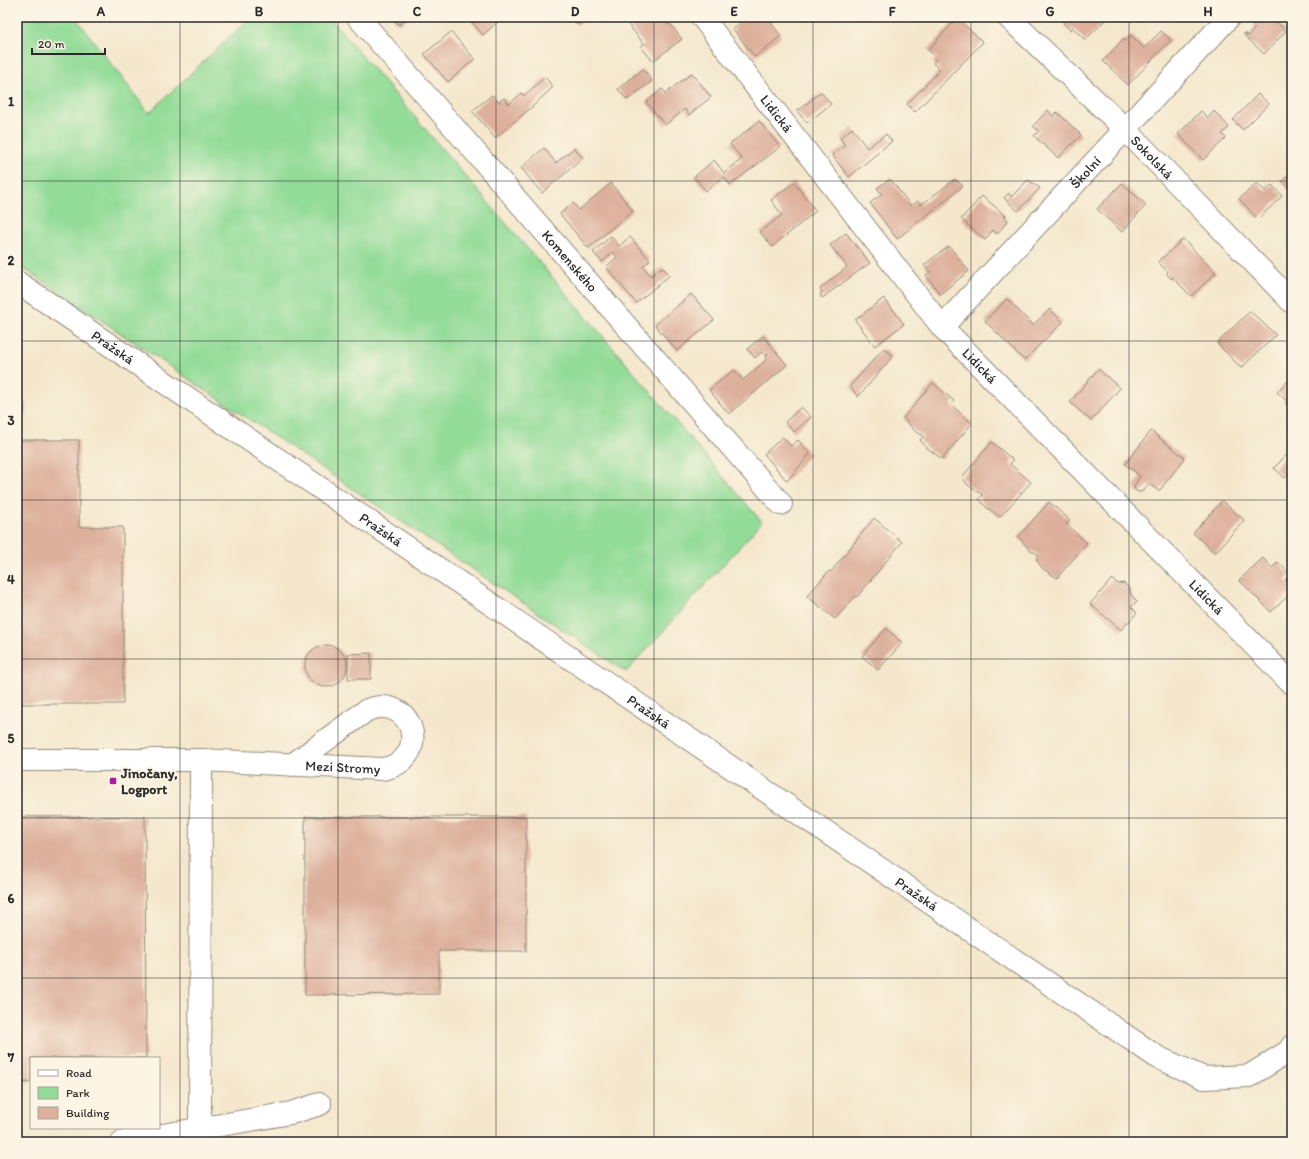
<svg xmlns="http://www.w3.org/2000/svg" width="1309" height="1159" font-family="Itim,sans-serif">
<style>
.green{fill:#93dc98;stroke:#5f8462}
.building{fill:#ddb09c}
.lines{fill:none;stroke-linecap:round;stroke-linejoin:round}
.minor-casing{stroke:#90897c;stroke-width:24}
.minor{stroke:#fff;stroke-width:22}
.grid{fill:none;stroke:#2b2b2b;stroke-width:1;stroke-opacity:0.55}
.poi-dot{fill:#b5179e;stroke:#fcf5e5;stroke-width:1.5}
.labels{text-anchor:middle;stroke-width:4;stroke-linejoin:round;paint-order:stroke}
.street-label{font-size:14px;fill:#2b2b2b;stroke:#fcf5e5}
.poi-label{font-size:14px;font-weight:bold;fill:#2b2b2b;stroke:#fcf5e5;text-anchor:start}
.neatline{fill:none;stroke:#2b2b2b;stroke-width:1.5}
.grid-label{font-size:13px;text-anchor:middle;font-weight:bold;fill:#2b2b2b}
</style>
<rect width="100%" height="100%" fill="#fcf5e5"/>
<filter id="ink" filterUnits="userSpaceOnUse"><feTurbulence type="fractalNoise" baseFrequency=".025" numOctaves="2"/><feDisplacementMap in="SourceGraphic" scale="8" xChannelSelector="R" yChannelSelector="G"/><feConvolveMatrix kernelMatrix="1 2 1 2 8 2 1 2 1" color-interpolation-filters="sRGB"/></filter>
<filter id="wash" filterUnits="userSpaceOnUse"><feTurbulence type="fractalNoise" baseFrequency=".012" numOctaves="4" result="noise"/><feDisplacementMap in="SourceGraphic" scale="16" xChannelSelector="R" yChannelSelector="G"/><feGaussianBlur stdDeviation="0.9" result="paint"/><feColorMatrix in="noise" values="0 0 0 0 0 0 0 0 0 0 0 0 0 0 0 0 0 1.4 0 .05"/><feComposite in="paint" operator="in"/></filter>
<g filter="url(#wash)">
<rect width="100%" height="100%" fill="#f4e7cc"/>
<!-- green -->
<g class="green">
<path d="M17,17h58l74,96 102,-96h78l433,505 -136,150 -609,-408z"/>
<path d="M17,393c10,9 11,21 0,30z"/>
</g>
<g id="blocks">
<!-- building -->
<g class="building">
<path d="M392,17h17l-10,8z"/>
<path d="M471,17h26l3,3 -17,15 -14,-16z"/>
<path d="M572,17h16l-11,8z"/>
<path d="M632,17h31l-1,1 6,7 2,-1 12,15 -29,22 -12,-14 3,-3 -18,-22z"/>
<path d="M748,17l11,1 8,-1 14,19 -26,21 -22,-28z"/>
<path d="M1061,17h47l-23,23 -13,-13 -2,3 -7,-7 2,-3z"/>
<path d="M1261,17h11l14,14 -22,23 -20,-19 1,-2 3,3 7,-8 -2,-2z"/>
<path d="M957,18l26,24 -68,70 -8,-8 33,-34 -7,-7 4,-5 -9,-8z"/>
<path d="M1161,31l10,9 -43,45 -25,-24 20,-22 2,2 6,-6 13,13z"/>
<path d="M451,32l24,27 -27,23 -24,-28z"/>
<path d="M643,69l9,12 -25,19 -9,-11z"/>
<path d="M692,73l19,24 -22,18 -4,-6 -20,16 -19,-23 16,-13 4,4z"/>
<path d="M545,77l8,10 -20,19 -38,32 -23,-27 20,-16 7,7 5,-4 5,6 13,-11 2,3z"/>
<path d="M821,92l10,12 -24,19 -10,-12z"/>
<path d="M1258,94l11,10 -26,26 -10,-10z"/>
<path d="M1048,110l5,6 4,-4 24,23 -23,23 -24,-22 5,-5 -6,-5z"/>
<path d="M1201,111l7,7 6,-7 15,16 -7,7 4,4 -23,22 -25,-26z"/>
<path d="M759,121l21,26 -50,38 -6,-8 -18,14 -12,-14 20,-17 10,13 18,-14 -12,-15z"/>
<path d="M852,128l15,20 19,-14 6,7 -43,36 -17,-22 13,-10 -5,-7z"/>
<path d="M544,148l12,15 18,-15 9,10 -41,35 -21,-25z"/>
<path d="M1292,171v15l-3,3 -7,-8z"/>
<path d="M890,179l21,27 7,-5 3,4 34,-26 8,7 -66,53 -27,-36 12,-9 -5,-6z"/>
<path d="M1028,180l12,8 -22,23 -14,-13 5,-5 2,4z"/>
<path d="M794,182l22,29 -44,36 -12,-15 22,-17 -11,-15z"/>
<path d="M611,183l22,28 -45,37 -28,-34 13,-11 6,7z"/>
<path d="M1122,183l24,22 -24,27 -25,-23z"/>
<path d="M1257,183l8,8 7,-6 10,11 -24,23 -19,-20z"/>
<path d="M982,196l24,20 -2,1 4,4 -11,13 -4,-4 -8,10 -24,-21z"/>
<path d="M846,233l24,30 -48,35 -2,-3 2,-3 -2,-3 27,-22 -17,-22z"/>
<path d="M611,236l8,10 11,-9 20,23 -7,6 8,10 11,-9 8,8 -34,28 -30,-36 11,-10 -4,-5 -11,10 -9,-10z"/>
<path d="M1183,239l33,34 -25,23 -19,-19 -1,2 -4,-5 1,-2 -10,-10z"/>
<path d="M949,246l20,25 -29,23 -14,-19 4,-3 -6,-7z"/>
<path d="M691,294l23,26 -37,31 -22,-26z"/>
<path d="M884,298l20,26 -29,22 -20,-26z"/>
<path d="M1007,299l26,26 17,-16 13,13 -39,38 -39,-39z"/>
<path d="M1250,311l26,24 -35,33 -24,-25z"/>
<path d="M763,336l24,29 -58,49 -20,-24 25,-20 9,10 22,-19 3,-7 -3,2 -3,-4 -7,6 -8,-9z"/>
<path d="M884,348l9,8 -35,41 -8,-11z"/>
<path d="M1098,369l22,19 -29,33 -21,-19z"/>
<path d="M1292,377v33l-7,-7 2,-2 -10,-9z"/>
<path d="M933,383l21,18 -3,4 21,18 -30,36 -15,-11 -7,-8 4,-4 -9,-5 -12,-13z"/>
<path d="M801,407l10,10 -17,15 -9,-10z"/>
<path d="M1151,431l34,27 -26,33 -10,-7 -6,7 -5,1 -3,-2 -1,-4 6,-10 -15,-12z"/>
<path d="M783,437l8,9 7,-6 12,14 -23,27 -23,-27z"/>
<path d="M17,440h62v87h44v177h-106z"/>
<path d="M992,442l21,18 -3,4 21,18 -31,35 -14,-10 -7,-8 4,-4 -15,-10 -6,-8z"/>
<path d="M1292,449v22l-7,7 -11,-10z"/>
<path d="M1222,501l22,19 -29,33 -22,-20z"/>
<path d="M1049,502l21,18 -4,4 21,19 -30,35 -15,-10 -6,-9 3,-4 -9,-5 -12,-13z"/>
<path d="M874,518l28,24 -45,55 -1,-1 -21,23 -28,-23 22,-25 2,1z"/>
<path d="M1263,558l9,10 6,-6 12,13 -5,5 7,7v5l-21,20 -32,-32z"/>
<path d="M1112,579l6,5 6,-1 6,6 1,6 6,6 -6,6 6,6 -16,17 -31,-26z"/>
<path d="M886,628l16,15 -24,27 -16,-14z"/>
<circle cx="326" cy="666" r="21"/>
<path d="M371,653v26h-23v-25z"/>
<path d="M17,817h128l1,241h-115v24l-14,1z"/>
<path d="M305,817h221v134h-87v43l-134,1z"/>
</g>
</g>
</g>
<g filter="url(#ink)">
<use href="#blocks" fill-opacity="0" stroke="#90897c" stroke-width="1"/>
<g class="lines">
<!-- minor casing -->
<g class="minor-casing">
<g id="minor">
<path id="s1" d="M358,17l423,487"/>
<path id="s2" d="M702,17l240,310 350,357"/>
<path id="s3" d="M1008,17l117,112 167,173"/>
<path id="s4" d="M17,282l1140,775 47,21 45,-2 40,-25 3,-5"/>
<path id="s5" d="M942,327l287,-310"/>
<path id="s6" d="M17,760h184l181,9c51,-8 32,-77 -15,-59l-75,55"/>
<path d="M200,1129l1,-369"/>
<path d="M122,1142l169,-29 29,-9"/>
</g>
</g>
<!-- minor -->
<use href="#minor" class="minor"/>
</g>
</g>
<!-- grid -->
<path class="grid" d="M180,17v1125M338,17v1125M496,17v1125M654,17v1125M813,17v1125M971,17v1125M1129,17v1125M17,181h1275M17,341h1275M17,500h1275M17,659h1275M17,818h1275M17,978h1275"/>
<!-- markers -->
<rect class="poi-dot" x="109" y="777" width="8" height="8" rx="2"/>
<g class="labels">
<!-- street labels -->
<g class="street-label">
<text dy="5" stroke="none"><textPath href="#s2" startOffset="122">Lidická</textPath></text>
<text dy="5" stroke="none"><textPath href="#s3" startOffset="201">Sokolská</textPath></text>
<text dy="5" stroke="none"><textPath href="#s5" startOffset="211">Školní</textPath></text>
<text dy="5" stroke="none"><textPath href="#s1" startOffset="323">Komenského</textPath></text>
<text dy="5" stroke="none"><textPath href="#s4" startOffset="116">Pražská</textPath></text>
<text dy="5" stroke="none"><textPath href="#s2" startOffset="446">Lidická</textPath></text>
<text dy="5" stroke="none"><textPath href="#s4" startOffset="440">Pražská</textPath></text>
<text dy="5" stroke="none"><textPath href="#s2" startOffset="770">Lidická</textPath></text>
<text dy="5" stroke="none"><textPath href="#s4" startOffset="764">Pražská</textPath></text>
<text dy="5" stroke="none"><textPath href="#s6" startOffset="326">Mezi Stromy</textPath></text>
<text dy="5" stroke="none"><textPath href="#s4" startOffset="1088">Pražská</textPath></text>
</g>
<!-- poi labels -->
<g class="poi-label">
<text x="121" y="778">Jinočany,<tspan x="121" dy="16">Logport</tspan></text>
</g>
</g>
<!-- margin -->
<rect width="1309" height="1159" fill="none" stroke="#fcf5e5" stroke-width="44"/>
<!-- legend -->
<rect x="30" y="1057" width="130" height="72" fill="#fcf5e5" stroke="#a8a49b"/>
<rect x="38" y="1070" width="20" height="6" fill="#ffffff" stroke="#a8a49b"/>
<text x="66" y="1077" font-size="12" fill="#2b2b2b">Road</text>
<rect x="38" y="1087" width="20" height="12" fill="#93dc98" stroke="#a8a49b"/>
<text x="66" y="1097" font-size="12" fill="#2b2b2b">Park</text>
<rect x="38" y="1107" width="20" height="12" fill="#ddb09c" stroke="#a8a49b"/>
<text x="66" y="1117" font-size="12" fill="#2b2b2b">Building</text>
<!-- scale -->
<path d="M32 48v6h73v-6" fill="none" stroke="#2b2b2b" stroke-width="2"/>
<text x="38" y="48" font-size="12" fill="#2b2b2b" stroke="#fcf5e5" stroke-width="3" paint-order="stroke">20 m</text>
<rect x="22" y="22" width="1265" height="1115" class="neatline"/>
<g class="grid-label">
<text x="101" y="16">A</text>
<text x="259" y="16">B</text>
<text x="417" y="16">C</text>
<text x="575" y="16">D</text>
<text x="734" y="16">E</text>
<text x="892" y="16">F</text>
<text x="1050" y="16">G</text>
<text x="1208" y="16">H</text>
<text x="11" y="106">1</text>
<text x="11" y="265">2</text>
<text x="11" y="425">3</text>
<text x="11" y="584">4</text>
<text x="11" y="743">5</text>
<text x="11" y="903">6</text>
<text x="11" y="1062">7</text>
</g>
</svg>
